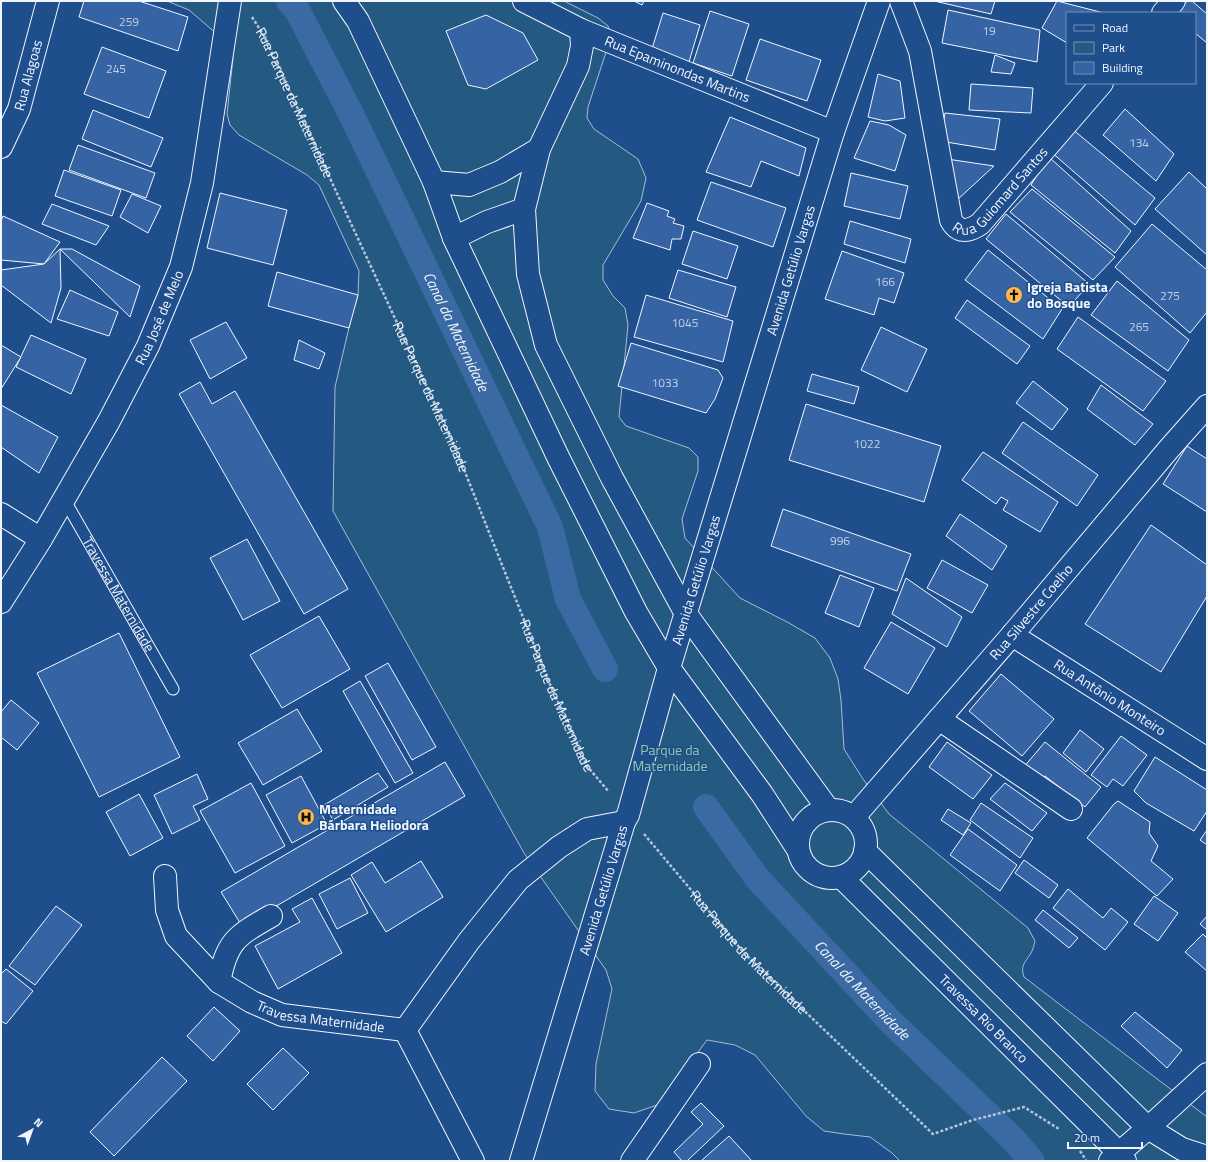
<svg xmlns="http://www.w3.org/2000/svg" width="1208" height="1162" font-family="'Titillium Web',sans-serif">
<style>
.park{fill:#245a82;stroke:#a8bbd7}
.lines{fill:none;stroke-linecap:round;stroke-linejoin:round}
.canal{stroke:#3b69a3;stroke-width:26}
.building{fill:#3563a3;stroke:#f2f6ff}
.lane-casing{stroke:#f2f6ff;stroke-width:13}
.street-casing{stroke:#f2f6ff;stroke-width:24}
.secondary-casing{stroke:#f2f6ff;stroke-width:24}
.path{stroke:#b3c4dc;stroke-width:2.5;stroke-dasharray:3 2;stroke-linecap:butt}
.lane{stroke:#1f4e8c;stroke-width:11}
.street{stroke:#1f4e8c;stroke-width:22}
.secondary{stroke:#1f4e8c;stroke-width:22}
.labels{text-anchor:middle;stroke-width:3;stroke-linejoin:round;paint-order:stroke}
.number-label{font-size:12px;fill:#c3d1e8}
.street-label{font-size:14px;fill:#f2f6ff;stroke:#1f4e8c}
.poi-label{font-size:14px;font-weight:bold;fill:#f2f6ff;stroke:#1f4e8c;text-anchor:start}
.park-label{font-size:14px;fill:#97c8a6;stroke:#1f4e8c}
.water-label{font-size:15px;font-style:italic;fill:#f2f6ff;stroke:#1f4e8c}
</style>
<rect width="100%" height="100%" fill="#1f4e8c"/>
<!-- park -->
<path class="park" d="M167,1h397l34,17 10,8 3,11 -23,70 -1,11 7,11 44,30 8,19 -5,23 -38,64v15l10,16 12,12 3,17 -9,92 7,9 63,22 9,9v14l-16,48 3,19 55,60 49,25 26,15 15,20 8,21 3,21 3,49 19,30 26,35 139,114 7,13c-1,4 -2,9 -4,12 -6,10 -11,12 -7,24l183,140v44h-307l-8,-8 -22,-16 -26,-3 -20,-3 -18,-15 -51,-61 -20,-10 -28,-5 -47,64 -26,9 -25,-4 -14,-18 1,-27 16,-75 -6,-19 -82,-117 -191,-342 2,-124 16,-68 7,-24 1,-24 -40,-86 -12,-10 -68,-40 -9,-10 -3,-11 6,-56 -1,-11 -43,-37z"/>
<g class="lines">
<!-- canal -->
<g class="canal">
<path id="s1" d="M289,1l8,9 53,102 200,415 18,72 37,70"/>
<path id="s2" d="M706,807l51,71 133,143 123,118 19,22"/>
</g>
</g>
<!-- building -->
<g class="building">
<path d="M84,1h55l49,16 -10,34 -99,-34z"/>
<path d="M634,1h10l-2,4z"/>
<path d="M934,1h61l-4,13z"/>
<path d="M1057,1l47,12h-37v30l-25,-15z"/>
<path d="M1187,1h5l15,13v29l-12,-10v-20h-18z"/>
<path d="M948,10l92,20 -3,32 -95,-19z"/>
<path d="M710,11l39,13 -17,52 -39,-13z"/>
<path d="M663,13l37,12 -12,40 -37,-13z"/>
<path d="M486,15l37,18 15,27 -52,29 -18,-4 -22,-54z"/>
<path d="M760,39l61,21 -14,41 -61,-21z"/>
<path d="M102,47l64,24 -17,47 -65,-24z"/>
<path d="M995,55l20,8 -4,11 -20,-2z"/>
<path d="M878,74l22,7 5,37 -20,3 -17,-4z"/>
<path d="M971,84l62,4 -2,25 -62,-3z"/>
<path d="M1125,109l49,45 -18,27 -53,-46z"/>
<path d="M93,110l70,28 -12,29 -69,-28z"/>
<path d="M945,113l55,6 -5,31 -55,-9z"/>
<path d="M730,117l76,31 -7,28 -38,-15 -10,26 -45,-15z"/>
<path d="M870,121l19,4 17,10 -11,36 -41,-13z"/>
<path d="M1071,128l84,70 -20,27 -85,-74z"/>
<path d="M78,145l77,28 -9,25 -77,-28z"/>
<path d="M1050,158l81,73 -16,22 -84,-68 8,-13z"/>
<path d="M947,159l47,7 -38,35z"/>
<path d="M64,170l57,20 -9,26 -57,-20z"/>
<path d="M1189,172l18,17v66l-52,-46z"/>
<path d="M851,173l57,13 -8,33 -56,-13z"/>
<path d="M711,182l75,26 -13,39 -76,-27z"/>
<path d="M1032,189l83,68 -22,23 -83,-68z"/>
<path d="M220,193l67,17 -14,55 -66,-17z"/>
<path d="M132,194l29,12 -13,27 -28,-16z"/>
<path d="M647,203l22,8 -2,5 8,3 -2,4 11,3 -3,13h-9l-2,11 -37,-12z"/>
<path d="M52,204l57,22 -13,19 -54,-21z"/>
<path d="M1006,214l83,70 -20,23 -83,-68z"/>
<path d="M3,216l57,26 -16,22 -43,-4v-39z"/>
<path d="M850,221l61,18 -6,24 -61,-19z"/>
<path d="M1152,224l55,46v42l-17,21 -75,-66z"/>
<path d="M693,231l45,15 -11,33 -45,-15z"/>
<path d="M60,249h12l68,37 -10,31z"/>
<path d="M60,249l1,39 -10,35 -50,-38v-15l43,-6z"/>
<path d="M988,250l74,59 -19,30 -78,-59z"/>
<path d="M842,251l62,22 -10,30 -15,-5 -5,17 -49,-16z"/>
<path d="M678,270l58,17 -9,30 -58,-19z"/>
<path d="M277,272l81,23 -9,33 -81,-22z"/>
<path d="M1117,281l72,59 -21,31 -77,-56z"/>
<path d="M70,290l48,22 -9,24 -52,-17z"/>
<path d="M646,295l87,26 -10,41 -89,-25z"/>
<path d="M967,300l63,46 -13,18 -62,-46z"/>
<path d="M1078,317l88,64 -23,30 -86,-62z"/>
<path d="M226,322l21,36 -37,21 -20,-39z"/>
<path d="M881,327l46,22 -20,43 -46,-22z"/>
<path d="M31,335l55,24 -15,35 -55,-27z"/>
<path d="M299,340l26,13 -6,16 -25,-9z"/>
<path d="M631,343l87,27 5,8 -8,21 -9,14 -88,-27z"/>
<path d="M1,345l20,12 -20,32z"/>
<path d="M812,374l47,13 -5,17 -47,-13z"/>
<path d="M1033,381l35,28 -16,21 -36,-27z"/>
<path d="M200,382l12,22 23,-13 113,198 -44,25 -125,-220z"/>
<path d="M1101,385l52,39 -18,21 -48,-36z"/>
<path d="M806,404l135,42 -17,56 -135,-42z"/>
<path d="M1,405l57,32 -19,36 -38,-26z"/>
<path d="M1023,422l75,53 -21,31 -75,-53z"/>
<path d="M1187,446l20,13v53l-44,-28z"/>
<path d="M983,452l75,50 -18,30 -37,-22 5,-9 -7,-4 -5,7 -34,-24z"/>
<path d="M783,509l128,45 -14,37 -126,-45z"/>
<path d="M960,514l47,32 -15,24 -46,-34z"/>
<path d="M1151,525l56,40v31l-46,76 -76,-48z"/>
<path d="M247,539l33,62 -37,19 -33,-62z"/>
<path d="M942,560l46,25 -16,28 -45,-25z"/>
<path d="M840,575l34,13 -15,39 -34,-14z"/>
<path d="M906,578l56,39 -15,30 -55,-33z"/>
<path d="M319,616l31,53 -68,39 -32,-53z"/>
<path d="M891,622l44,26 -27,46 -44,-26z"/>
<path d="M119,633l61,124 -81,40 -62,-124z"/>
<path d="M388,663l48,84 -24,13 -47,-84z"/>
<path d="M1001,674l53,45 -32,37 -53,-45z"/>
<path d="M360,681l53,92 -18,10 -52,-92z"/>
<path d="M11,700l28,23 -22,27 -16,-13v-25z"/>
<path d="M297,709l25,42 -59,34 -25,-42z"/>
<path d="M1080,730l24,19 -18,23 -23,-19z"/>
<path d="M1121,736l26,19 -24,31 -10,-7 -6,8 -16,-12z"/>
<path d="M947,742l45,33 -19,24 -44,-32z"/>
<path d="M1045,742l56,45 -16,20 -40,-31 -8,4 -14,-12z"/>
<path d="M1155,757l52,33v21l-13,20 -48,-28 -12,-12z"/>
<path d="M445,762l20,34 -223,130 -21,-34z"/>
<path d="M378,773l10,14 -55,33 -9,-15z"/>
<path d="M197,774l11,25 -15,7 7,14 -28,14 -18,-39z"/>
<path d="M301,776l26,48 -35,19 -26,-48z"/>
<path d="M251,783l34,63 -50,27 -35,-62z"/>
<path d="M1005,783l42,30 -15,18 -42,-32z"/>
<path d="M139,794l24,44 -33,18 -24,-44z"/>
<path d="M1118,801l32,21 -1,11 9,13 -7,15 22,18 -16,17 -70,-58 27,-34z"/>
<path d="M981,803l52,35 -13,20 -50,-38z"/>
<path d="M948,809l23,14 -8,12 -22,-15z"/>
<path d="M968,829l49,36 -17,26 -50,-36z"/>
<path d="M1207,830v15l-7,-5z"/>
<path d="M1024,860l34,25 -9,13 -34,-25z"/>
<path d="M421,861l22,36 -57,35 -35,-57 21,-13 13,21z"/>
<path d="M350,878l18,35 -31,16 -18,-35z"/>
<path d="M1068,889l35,29 8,-10 17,14 -23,28 -52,-42z"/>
<path d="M1154,896l24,17 -20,28 -24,-17z"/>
<path d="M312,898l30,55 -64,36 -23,-43 45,-24 -8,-13z"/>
<path d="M56,906l26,19 -47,60 -26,-19z"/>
<path d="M1043,910l35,28 -9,10 -34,-28z"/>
<path d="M1207,916v14l-7,-6z"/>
<path d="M1203,934l4,4v33l-22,-19z"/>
<path d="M6,969l27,22 -27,33 -5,-3v-47z"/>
<path d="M214,1007l26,24 -27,30 -26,-25z"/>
<path d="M1135,1012l47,38 -15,18 -46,-42z"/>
<path d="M283,1048l26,25 -36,37 -26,-26z"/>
<path d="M162,1057l25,24 -73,75 -24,-24z"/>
<path d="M701,1103l23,23 -37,35h-5l-8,-9 29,-28 -12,-12z"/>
<path d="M729,1136l23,25h-51z"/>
</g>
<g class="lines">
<!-- lane casing -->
<g class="lane-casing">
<g id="lane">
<path id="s5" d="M64,499l109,190"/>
</g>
</g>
<!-- street casing -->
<g class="street-casing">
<g id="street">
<path id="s6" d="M901,1l19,50 31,169c7,13 17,12 29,4l122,-141"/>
<path d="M1163,13l11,-12"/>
<path id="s7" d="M581,30l252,102"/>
<path id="s8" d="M1,147l18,-38 29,-108"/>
<path d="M1,514l40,25"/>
<path id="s9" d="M1012,635l195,124"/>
<path d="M939,719l132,90"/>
<path id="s10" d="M854,817l158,-182 156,-185 39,-44"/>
<path id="s11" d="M165,876l2,34 9,26 43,46 33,20 30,13 123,15 68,131"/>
<path d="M219,982c8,-41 17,-46 52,-66"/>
<path d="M405,1030l64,-89 49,-61 41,-33 28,-18 37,-7"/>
<path d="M632,1161l67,-97"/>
<path d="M1110,1161l38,-33 59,-54"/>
</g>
</g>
<!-- secondary casing -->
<g class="secondary-casing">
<g id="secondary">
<path d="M344,1l14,20 76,161 20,56 105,221 77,153 33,56 93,126 35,54"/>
<path d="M524,1l57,29 1,16 -4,20 -39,83 -15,60 4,65 18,71 66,133 74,136 142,195"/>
<path d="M434,182l35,3 31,-13 39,-23"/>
<path d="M454,238l33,-16 37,-13"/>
<path id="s12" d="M1,602l40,-63 68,-118 39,-75 33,-79 21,-84 28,-182"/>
<circle cx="832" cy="844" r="34"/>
<path d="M865,851l283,277 34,21 25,8"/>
<path id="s13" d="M841,877l278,276 6,8"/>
<path id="s14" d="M521,1161l103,-339 4,-7 41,-147 164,-536 46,-131"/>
</g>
</g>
<!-- path -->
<g class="path">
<path id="s3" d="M252,17l12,19 193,416 91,228 39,86 22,26"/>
<path id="s4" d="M644,834l101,120 188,180 40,-14 51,-13 35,22"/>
<path d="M1080,1151l6,9"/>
</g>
<!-- lane -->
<use href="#lane" class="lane"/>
<!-- street -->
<use href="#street" class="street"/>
<!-- secondary -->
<use href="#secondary" class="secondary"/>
</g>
<!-- icons -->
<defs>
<g id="church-disc" transform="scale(0.9)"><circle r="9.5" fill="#ffb74d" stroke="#1f4e8c"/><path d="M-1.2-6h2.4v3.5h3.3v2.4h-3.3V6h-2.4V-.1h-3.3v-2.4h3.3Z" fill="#111"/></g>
<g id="hospital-disc" transform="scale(0.9)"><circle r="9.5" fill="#ffb74d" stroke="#1f4e8c"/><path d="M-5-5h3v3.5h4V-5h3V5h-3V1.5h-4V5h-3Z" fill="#111"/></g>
</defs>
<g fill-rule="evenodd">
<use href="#church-disc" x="1014" y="295"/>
<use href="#hospital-disc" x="306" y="817"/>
</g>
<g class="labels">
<!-- number labels -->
<g class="number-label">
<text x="129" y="26">259</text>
<text x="989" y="35">19</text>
<text x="116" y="73">245</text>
<text x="1139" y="147">134</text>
<text x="885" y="286">166</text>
<text x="1170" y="300">275</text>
<text x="685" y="327">1045</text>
<text x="1139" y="331">265</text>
<text x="665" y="387">1033</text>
<text x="867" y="448">1022</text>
<text x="840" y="545">996</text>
</g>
<!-- street labels -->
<g class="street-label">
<text dy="5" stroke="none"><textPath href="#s7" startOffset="104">Rua Epaminondas Martins</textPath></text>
<text dy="5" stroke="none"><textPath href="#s8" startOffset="77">Rua Alagoas</textPath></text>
<text dy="5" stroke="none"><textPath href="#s3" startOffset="96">Rua Parque da Maternidade</textPath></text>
<text dy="5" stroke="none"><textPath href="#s6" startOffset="295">Rua Guiomard Santos</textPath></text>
<text dy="5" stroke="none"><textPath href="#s14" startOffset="931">Avenida Getúlio Vargas</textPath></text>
<text dy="5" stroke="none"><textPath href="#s12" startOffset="326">Rua José de Melo</textPath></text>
<text dy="5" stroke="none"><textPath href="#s3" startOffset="420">Rua Parque da Maternidade</textPath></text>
<text dy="5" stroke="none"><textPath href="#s14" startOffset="607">Avenida Getúlio Vargas</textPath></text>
<text dy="5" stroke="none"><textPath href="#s5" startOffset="110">Travessa Maternidade</textPath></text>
<text dy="5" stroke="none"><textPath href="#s10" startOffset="271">Rua Silvestre Coelho</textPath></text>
<text dy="5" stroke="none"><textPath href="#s3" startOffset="744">Rua Parque da Maternidade</textPath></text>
<text dy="5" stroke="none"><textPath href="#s9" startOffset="116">Rua Antônio Monteiro</textPath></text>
<text dy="5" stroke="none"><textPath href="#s14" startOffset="283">Avenida Getúlio Vargas</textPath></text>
<text dy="5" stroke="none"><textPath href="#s4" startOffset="158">Rua Parque da Maternidade</textPath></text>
<text dy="5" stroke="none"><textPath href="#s11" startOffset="234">Travessa Maternidade</textPath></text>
<text dy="5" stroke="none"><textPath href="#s13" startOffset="201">Travessa Rio Branco</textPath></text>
</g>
<!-- poi labels -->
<g class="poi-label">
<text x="1027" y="292">Igreja Batista<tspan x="1027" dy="16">do Bosque</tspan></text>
<text x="319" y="814">Maternidade<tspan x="319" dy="16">Bárbara Heliodora</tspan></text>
</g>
<!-- park labels -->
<g class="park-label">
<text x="670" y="755">Parque da<tspan x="670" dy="16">Maternidade</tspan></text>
</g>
<!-- water labels -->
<g class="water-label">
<text dy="5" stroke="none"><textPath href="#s1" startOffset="371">Canal da Maternidade</textPath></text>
<text dy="5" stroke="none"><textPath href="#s2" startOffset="241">Canal da Maternidade</textPath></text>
</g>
</g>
<!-- border -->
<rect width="1208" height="1162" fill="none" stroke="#f2f6ff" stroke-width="4"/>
<!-- legend -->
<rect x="1066" y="12" width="130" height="72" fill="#1f4e8c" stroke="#7391ba"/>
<rect x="1074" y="25" width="20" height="6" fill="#1f4e8c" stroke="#7391ba"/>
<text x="1102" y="32" font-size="12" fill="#f2f6ff">Road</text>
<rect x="1074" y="42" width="20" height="12" fill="#245a82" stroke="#7391ba"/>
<text x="1102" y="52" font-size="12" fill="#f2f6ff">Park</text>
<rect x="1074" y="62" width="20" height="12" fill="#3563a3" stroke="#7391ba"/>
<text x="1102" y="72" font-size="12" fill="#f2f6ff">Building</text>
<!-- north arrow -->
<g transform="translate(32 1130) rotate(41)" stroke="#1f4e8c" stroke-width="3" paint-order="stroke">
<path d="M0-3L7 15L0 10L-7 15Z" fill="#f2f6ff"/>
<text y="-6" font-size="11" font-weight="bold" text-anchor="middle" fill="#f2f6ff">N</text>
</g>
<!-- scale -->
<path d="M1068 1142v6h74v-6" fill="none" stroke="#f2f6ff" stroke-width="2"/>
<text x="1074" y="1142" font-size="12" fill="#f2f6ff" stroke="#1f4e8c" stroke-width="3" paint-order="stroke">20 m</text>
</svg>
